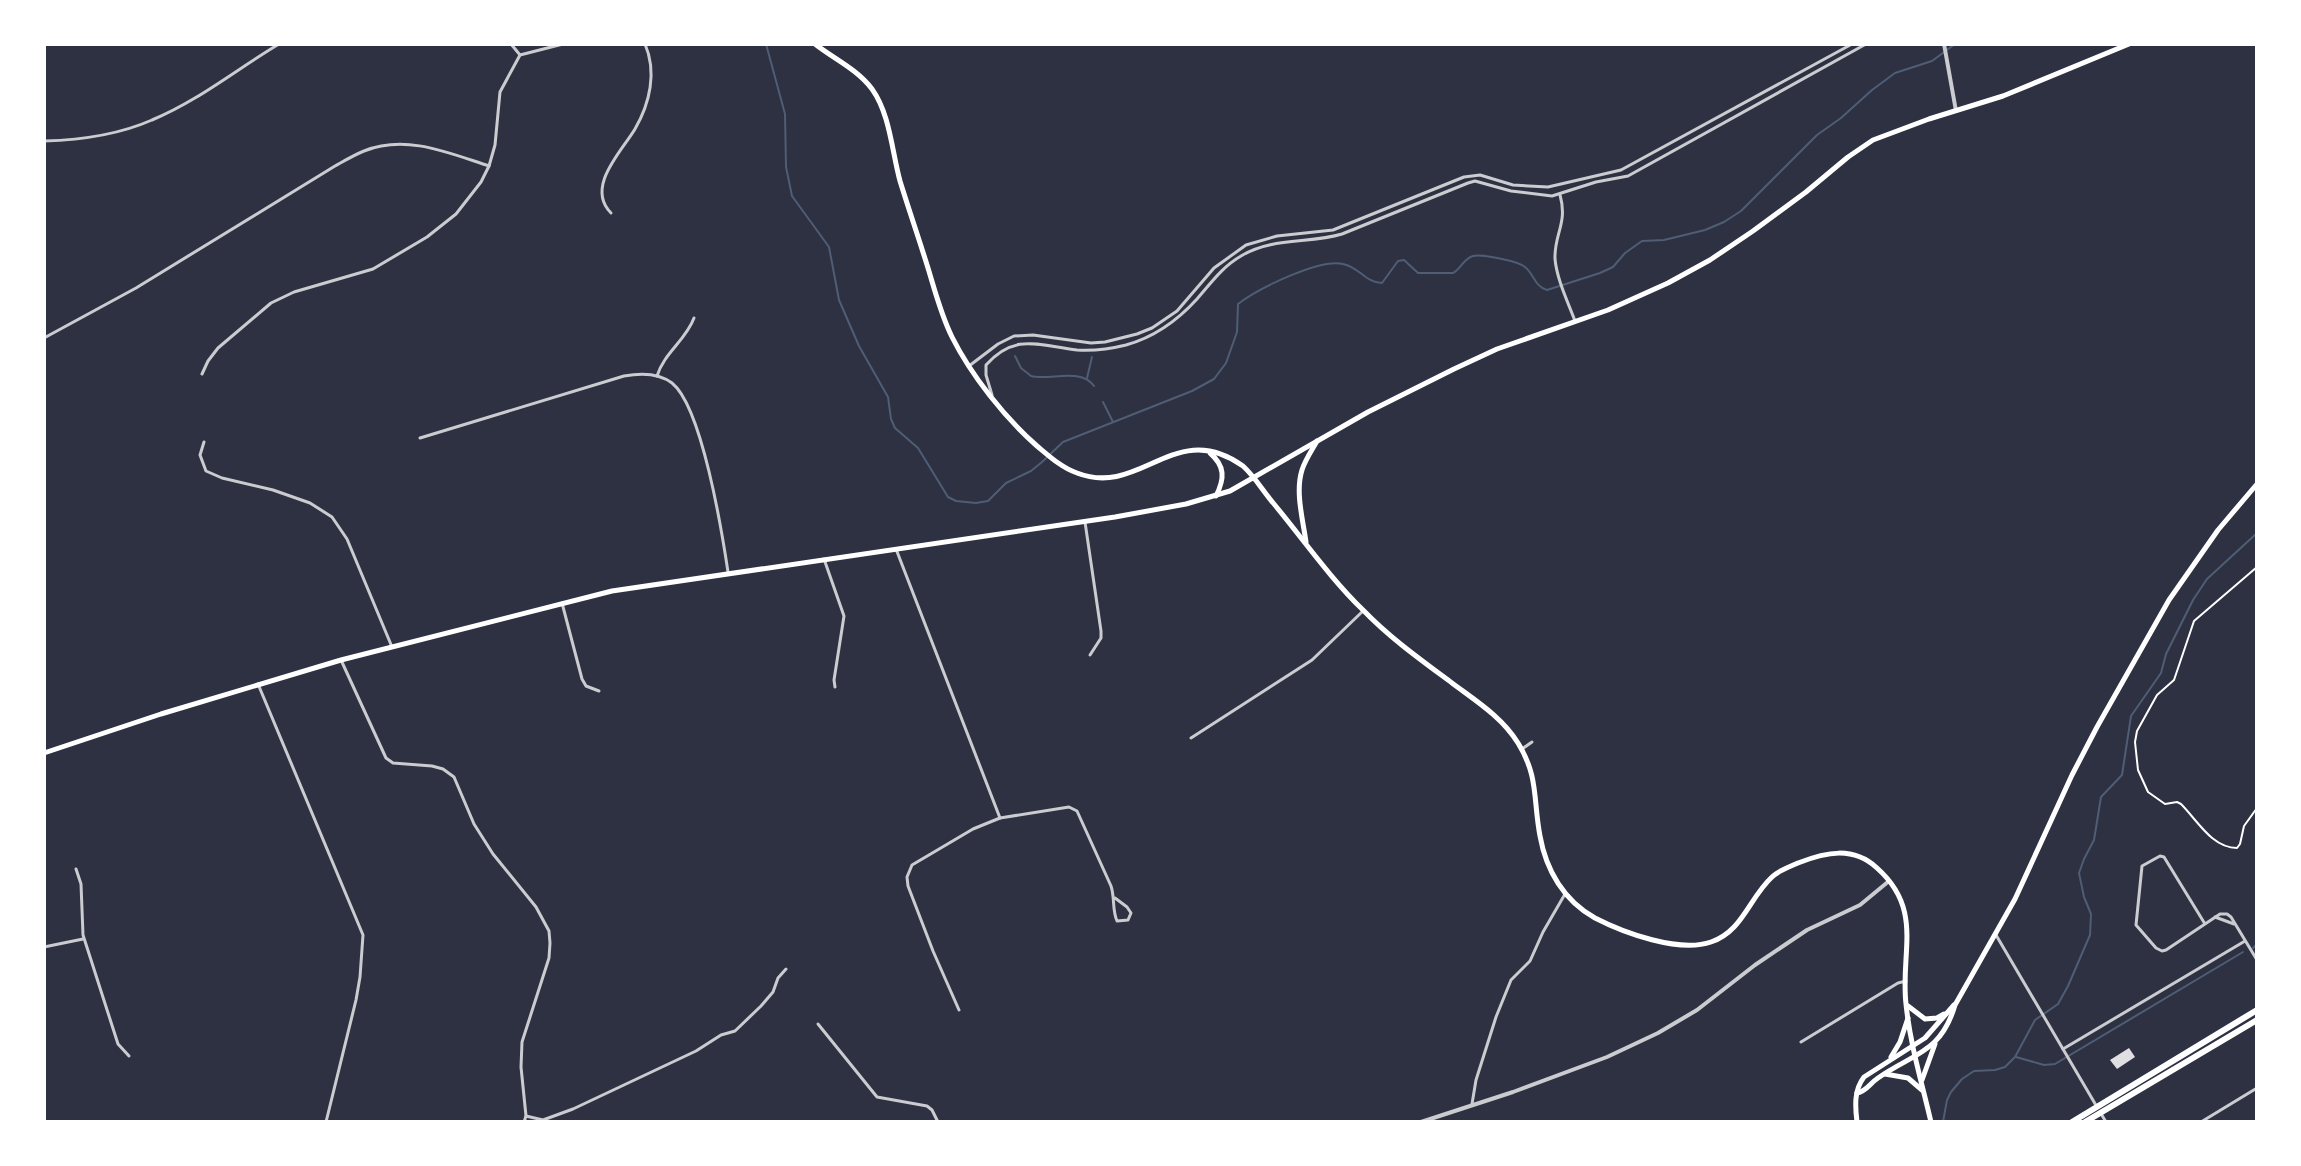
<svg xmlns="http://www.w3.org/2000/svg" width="2301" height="1166" font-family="Figtree,sans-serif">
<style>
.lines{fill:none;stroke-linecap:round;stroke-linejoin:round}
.stream{stroke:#4f5d75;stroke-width:2}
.building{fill:#e0e0e3}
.path{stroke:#fff;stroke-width:2}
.minor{stroke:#caccd0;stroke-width:3}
.tertiary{stroke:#caccd0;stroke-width:4}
.secondary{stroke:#fff;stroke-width:5}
.trunk{stroke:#fff;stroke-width:6}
</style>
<rect width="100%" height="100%" fill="#2d3142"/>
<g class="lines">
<!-- stream -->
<g class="stream">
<path d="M766,44l19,70 1,53 6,29 37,51 10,53 20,46 29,51 3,22 4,9 23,20 30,49 8,4 20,2 12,-2 18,-18 25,-12 11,-9 21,-20 129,-51 22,-12 12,-16 11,-31 1,-28c19,-15 82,-46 105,-40 18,4 21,18 39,19l16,-22 6,-1 14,13h35c8,-4 11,-15 20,-17 9,-2 45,5 52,11 9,7 9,19 22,23l53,-17 13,-6 12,-14 17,-12 22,-1 41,-10 19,-8 17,-11 76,-76 24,-17 31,-28 23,-17 37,-12 23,-17"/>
<path d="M1015,356l6,12 10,8c18,5 50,-9 63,10"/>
<path d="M1087,378l5,-21"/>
<path d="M1103,402l10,20"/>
<path d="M2253,948l4,-4"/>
<path d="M2016,1057l28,8 11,-1 188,-112"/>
<path d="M1943,1122l4,-22 4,-8 11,-13 12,-8 21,-1 10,-3 10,-10 20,-37 23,-16 10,-18 22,-51 1,-21 -7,-17 -5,-24 5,-14 10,-19 7,-43 21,-22 9,-59 30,-43 5,-19 27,-54 14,-21 50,-46"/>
</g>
</g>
<!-- building -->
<path class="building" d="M2129,1048l6,9 -18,12 -7,-9z"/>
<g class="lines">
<!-- path -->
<path class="path" d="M2257,567l-63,54 -20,59 -17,15 -20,36 -2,11 3,28 10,22 17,12 12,-2 4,2c16,16 31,44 56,44l3,-4 4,-18 13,-18"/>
<!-- minor -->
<g class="minor">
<path d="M511,44l9,11"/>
<path d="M44,141c37,-1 74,-6 108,-21 46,-19 85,-51 127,-76"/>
<path d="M1560,195c8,28 -6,39 -5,64 2,21 13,43 20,62"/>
<path d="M611,213c-26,-26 11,-62 24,-84 15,-26 22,-57 10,-85"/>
<path d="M44,338l92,-50 199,-122c9,-5 19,-11 29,-15 42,-17 85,2 125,15"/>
<path d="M969,366l29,-22 16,-8 19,-1 58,8 14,-1 32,-8 15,-6 25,-17 37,-43 32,-23 31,-9 56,-6 131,-53 16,-2 33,10 35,2 73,-17 231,-126"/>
<path d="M202,374l6,-13 10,-13 53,-45 23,-11 79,-23 54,-32 29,-23 25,-32 8,-16 6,-21 5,-53 20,-37 43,-11"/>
<path d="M657,376c7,-23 29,-36 37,-58"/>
<path d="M992,395l-6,-20v-10c29,-33 54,-19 91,-15 16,1 33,-1 49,-5 29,-8 51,-24 71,-46 14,-16 25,-32 44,-43 31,-19 68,-12 101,-22l126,-51 7,-2 36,10 41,5 44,-14 32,-6 238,-132"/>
<path d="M420,438l204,-62c16,-3 35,-3 48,7 30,24 50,149 56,189"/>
<path d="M204,442l-4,13 6,16 16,7 51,12 37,13 22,14 15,22 45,108"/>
<path d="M1085,522l16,109v7l-11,17"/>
<path d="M896,549l104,269"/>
<path d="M824,559l20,57 -10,64 1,7"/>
<path d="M562,603l20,76 4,7 13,5"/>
<path d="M341,660l45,98 7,5 39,3 11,3 11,8 20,47 19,30 43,53 13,24 1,12 -1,15 -27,84 -1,25 5,49 -2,6"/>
<path d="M258,684l105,251 -3,42 -4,23 -30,122"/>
<path d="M1191,738l121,-78 51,-49"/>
<path d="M1522,749l10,-7"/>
<path d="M76,869l5,15 2,51 35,109 11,12"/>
<path d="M2215,917l19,7"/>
<path d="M2205,924l-41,-67 -4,-1 -18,10 -6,59 20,23 6,3 4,-1 54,-36h7l4,3 26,43"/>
<path d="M1996,935l101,172"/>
<path d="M44,947l39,-8"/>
<path d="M959,1010l-26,-59 -25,-65 -1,-9 5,-12 61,-36 27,-11 69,-11 8,4 34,75c4,12 1,24 6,35l11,-1 3,-7 -4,-6 -12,-9"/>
<path d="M818,1024l59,73 50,9 5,4 6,12"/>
<path d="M1801,1042l97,-59 8,-2"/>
<path d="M2063,1049l182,-108"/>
<path d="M1472,1104l4,-24 20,-63 15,-37 19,-19 13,-29 22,-38"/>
<path d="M2100,1112l6,10"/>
<path d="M526,1116l17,4 30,-11 123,-58 25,-16 14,-4 26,-25 12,-14 5,-14 8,-9"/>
<path d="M2201,1122l56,-34"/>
</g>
<!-- tertiary -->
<g class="tertiary">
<path d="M1944,44l12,67"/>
<path d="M1421,1122l92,-30 94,-35 51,-24 39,-23 58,-45 52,-35 53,-25 29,-24"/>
</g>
<!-- secondary -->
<g class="secondary">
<path d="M815,44c19,15 42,25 57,45 18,25 20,63 28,92 9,29 19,58 28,87 7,23 13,47 24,69 19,38 53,81 85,109 12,10 25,22 40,27 64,25 98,-56 166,-7 12,11 20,25 31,38 29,35 56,74 89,106 27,28 58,50 89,73 24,18 50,34 66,60 21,34 15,57 22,93 6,34 24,65 55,82 29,15 84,35 116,24 32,-11 38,-44 61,-65 7,-7 17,-10 26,-14 28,-11 55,-17 79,5 47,42 23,84 29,136 4,40 16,79 25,118"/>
<path d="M1210,453c15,13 15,25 6,43"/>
<path d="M1306,542c-3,-22 -11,-50 -4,-72 3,-10 10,-20 15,-29"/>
<path d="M44,753l117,-39 180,-54 271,-69 503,-74 71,-13 44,-13 138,-79 86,-43 43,-20 111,-39 60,-27 42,-23 43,-29 53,-39 42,-35 25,-17 56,-21 74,-23 126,-52"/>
<path d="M1908,1006l17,13 12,-1 7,-4"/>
<path d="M1891,1057l9,-15 8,-24"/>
<path d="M1885,1074l23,4 14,12"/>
<path d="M1922,1080l13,-36"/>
<path d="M1857,1093c10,-2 12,-9 21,-15 36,-25 63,-25 77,-73l60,-106 57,-124 25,-48 72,-127 49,-70 39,-46"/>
<path d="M1857,1122c-2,-16 -3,-32 7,-45l61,-39 29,-33"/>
</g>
<!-- trunk -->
<g class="trunk">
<path d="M2072,1122l185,-112"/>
<path d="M2085,1122l172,-102"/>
</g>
</g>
<!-- border -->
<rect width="2301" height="1166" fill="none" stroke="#ffffff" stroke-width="92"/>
</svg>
